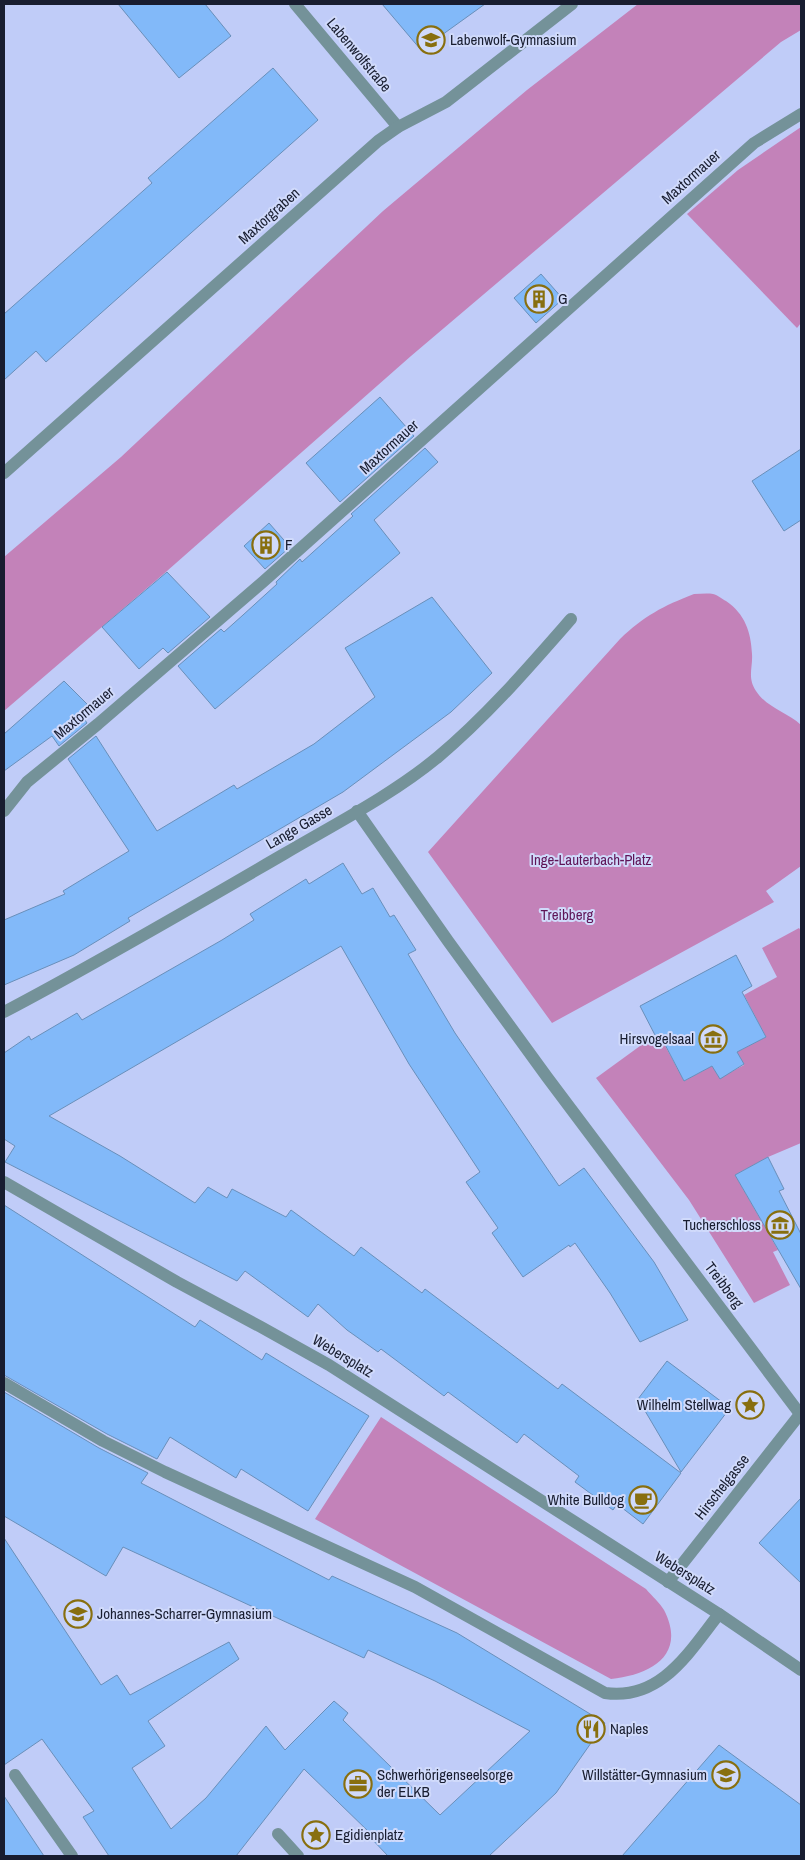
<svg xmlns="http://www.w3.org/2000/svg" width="805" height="1860" font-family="'Archivo Narrow',sans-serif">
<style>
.green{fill:#c382b9}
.building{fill:#82b9f9;stroke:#698fba}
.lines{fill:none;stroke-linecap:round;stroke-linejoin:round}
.street{stroke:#749299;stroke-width:12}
.labels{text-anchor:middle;stroke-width:4;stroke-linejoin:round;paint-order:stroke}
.poi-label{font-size:15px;fill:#181d30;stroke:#d0dafb;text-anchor:start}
.street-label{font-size:15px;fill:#181d30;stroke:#d0dafb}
.park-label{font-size:15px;fill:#5f1457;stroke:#d0dafb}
</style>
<rect width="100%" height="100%" fill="#c0ccf8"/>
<!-- green -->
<g class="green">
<path d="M638,4h163v26l-20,12 -370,314 -244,215 -163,140v-154l117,-100 262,-246 144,-121z"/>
<path d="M801,127v196l-4,5 -110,-114 51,-44z"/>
<path d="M694,594c6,0 13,-1 19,0 5,1 9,5 13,7 19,13 25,31 26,53 1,14 -5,23 4,37 11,17 31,21 45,34v141l-35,25 8,11 -222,121 -124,-171 192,-213c24,-23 43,-33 74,-45z"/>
<path d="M799,928l2,3v212l-33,14 -33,18 43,75 -5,2 17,33 -36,18 -65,-103 -93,-122 44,-32 23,-12 3,4 -4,2 22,41 28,-15 8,12 24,-13 -7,-13 29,-15 -22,-42 33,-18 -15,-29z"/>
<path d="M381,1417l265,172c6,7 14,14 18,21 23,45 -13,65 -53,69l-296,-160z"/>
</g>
<!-- building -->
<g class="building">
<path d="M118,4h87l26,32 -52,42z"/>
<path d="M382,4h103l-64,46z"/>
<path d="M273,68l45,52 -272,242 -10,-11 -32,29v-66l148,-131 -4,-5z"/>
<path d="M541,274l22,25 -27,24 -22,-25z"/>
<path d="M380,397l34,39 -74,66 -34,-39z"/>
<path d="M425,448l13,14 -64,58 26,33 -185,156 -37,-43 43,-37 3,3 19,-17 34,-31 -1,-2 24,-23 2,3 51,-46 -2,-2z"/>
<path d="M801,449v71l-17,11 -32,-50z"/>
<path d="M269,523l21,24 -25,22 -21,-23z"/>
<path d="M167,572l43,45 -42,36 -5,-5 -24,21 -37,-42z"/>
<path d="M432,597l60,76 -41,39 -108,80 -215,126 2,3 -56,34 -70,30v-65l61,-26 -2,-3 66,-40 -61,-92 28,-23 61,95 77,-46 3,4 77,-45 61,-47 -30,-49z"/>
<path d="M64,681l27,27 -10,6 6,9 -28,23 -7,-10 -48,35v-37z"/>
<path d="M343,863l19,31 11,-6 17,29 4,-2 22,35 -8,4 47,79 104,153 25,-18 70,94 34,58 -48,22 -30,-49 -35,-50 -5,4 -1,-2 -46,32 -31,-44 6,-5 -32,-46 14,-10 -71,-108 -68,-118 -292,170 71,40 75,47 13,-16 19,11 5,-9 54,28 5,-7 63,46 7,-9 61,46 3,-4 133,100 4,-5 119,89 -38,51 -26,-20 -4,6 -38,-28 4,-6 -55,-42 -7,9 -69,-51 -4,4 -63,-47 -3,3 -31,-22 -29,-26 -10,13 -63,-46 -8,10 -232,-119 10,-16 -11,-7v-86l25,-17 2,4 46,-27 5,7 140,-80 32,-20 -4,-6 56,-35 3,5z"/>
<path d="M736,955l16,31 -10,6 24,45 -29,15 7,12 -24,15 -8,-13 -28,15 -24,-46 -4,2 -16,-31z"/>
<path d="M768,1157l16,32 -5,2 22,43v55l-66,-114z"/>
<path d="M4,1205l191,122 5,-7 62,40 4,-7 103,63 -61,95 -67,-42 -5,9 -66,-41 -13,22 -50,-25 -103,-59z"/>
<path d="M667,1361l63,47 -49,64 -43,-73z"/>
<path d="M4,1392l95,56 49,25 -7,10 188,97 3,-4 125,57 148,90 -49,70 -67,63h-101l-20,-21 2,-2 -66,-64 -68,87h-127l-26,-39 11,-6 -52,-72 -38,26v-227l97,147 16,-10 13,20 99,-53 10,17 -91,62 17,25 -33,22 39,61 35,-31 60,-72 19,24 49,-49 14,12 -5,7 97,95 90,-84 -95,-50 -67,-31 -4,8 -241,-111 -17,29 -102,-60z"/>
<path d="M801,1498v85l-42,-40z"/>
<path d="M719,1745l82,60v51h-179z"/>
<path d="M4,1796l40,60h-40z"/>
</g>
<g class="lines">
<!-- street -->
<g class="street">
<path d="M295,4l103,123"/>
<path d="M4,473l374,-332 20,-14 48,-25 126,-98"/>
<path d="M4,811l23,-29 71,-58 166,-143 490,-438 47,-29"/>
<path d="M357,811l91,130 99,136 253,337"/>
<path d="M4,1012c95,-50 187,-104 280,-158 51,-30 108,-59 154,-97 49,-41 91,-90 133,-138"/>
<path d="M4,1182l173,100 84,45 68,38 390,249 82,56"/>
<path d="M4,1383l99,58 62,31 250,115 190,106c56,8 84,-41 114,-79"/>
<path d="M668,1582l133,-169"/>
<path d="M15,1775l57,81"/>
<path d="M278,1834l20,22"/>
</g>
</g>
<!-- icons -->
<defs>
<g id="school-ring" transform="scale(1.4375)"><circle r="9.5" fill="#d0dafb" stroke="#886f0f" stroke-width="1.5"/><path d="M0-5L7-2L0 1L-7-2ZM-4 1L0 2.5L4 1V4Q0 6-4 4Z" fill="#886f0f"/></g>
<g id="building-ring" transform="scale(1.4375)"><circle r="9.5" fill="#d0dafb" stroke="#886f0f" stroke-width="1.5"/><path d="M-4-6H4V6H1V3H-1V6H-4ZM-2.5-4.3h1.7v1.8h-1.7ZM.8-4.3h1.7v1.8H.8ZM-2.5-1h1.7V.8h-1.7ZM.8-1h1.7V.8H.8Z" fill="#886f0f"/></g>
<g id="museum-ring" transform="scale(1.4375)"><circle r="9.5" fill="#d0dafb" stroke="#886f0f" stroke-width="1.5"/><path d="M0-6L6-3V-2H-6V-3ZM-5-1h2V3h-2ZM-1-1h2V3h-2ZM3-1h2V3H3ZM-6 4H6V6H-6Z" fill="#886f0f"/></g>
<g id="sight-ring" transform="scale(1.4375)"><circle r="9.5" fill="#d0dafb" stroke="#886f0f" stroke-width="1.5"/><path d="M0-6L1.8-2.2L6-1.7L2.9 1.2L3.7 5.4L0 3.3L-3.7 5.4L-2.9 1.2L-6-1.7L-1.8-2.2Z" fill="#886f0f"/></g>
<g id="cafe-ring" transform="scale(1.4375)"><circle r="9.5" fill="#d0dafb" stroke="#886f0f" stroke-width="1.5"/><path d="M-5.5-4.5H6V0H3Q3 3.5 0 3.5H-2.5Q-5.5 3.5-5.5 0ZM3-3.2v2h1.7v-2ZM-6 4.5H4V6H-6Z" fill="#886f0f"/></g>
<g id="restaurant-ring" transform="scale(1.4375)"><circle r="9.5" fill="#d0dafb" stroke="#886f0f" stroke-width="1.5"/><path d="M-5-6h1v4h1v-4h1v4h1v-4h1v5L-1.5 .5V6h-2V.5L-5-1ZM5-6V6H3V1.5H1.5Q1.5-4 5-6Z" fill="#886f0f"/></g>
<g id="office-ring" transform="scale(1.4375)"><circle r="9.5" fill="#d0dafb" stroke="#886f0f" stroke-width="1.5"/><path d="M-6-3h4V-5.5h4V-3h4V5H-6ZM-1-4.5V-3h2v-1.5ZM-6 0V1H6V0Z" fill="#886f0f"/></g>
</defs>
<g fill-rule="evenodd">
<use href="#school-ring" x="431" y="40"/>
<use href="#building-ring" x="539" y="299"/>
<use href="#building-ring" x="266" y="545"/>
<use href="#museum-ring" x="713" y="1039"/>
<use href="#museum-ring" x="780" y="1225"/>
<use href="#sight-ring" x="750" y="1405"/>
<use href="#cafe-ring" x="643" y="1500"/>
<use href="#school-ring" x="78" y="1614"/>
<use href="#restaurant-ring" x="591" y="1729"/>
<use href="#school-ring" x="726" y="1775"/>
<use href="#office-ring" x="358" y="1784"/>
<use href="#sight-ring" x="316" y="1835"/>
</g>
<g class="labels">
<!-- poi labels -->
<g class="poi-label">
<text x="450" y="45">Labenwolf-Gymnasium</text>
<text x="558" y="304">G</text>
<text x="285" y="550">F</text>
<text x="694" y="1044" text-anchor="end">Hirsvogelsaal</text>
<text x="761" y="1230" text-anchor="end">Tucherschloss</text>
<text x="731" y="1410" text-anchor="end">Wilhelm Stellwag</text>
<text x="624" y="1505" text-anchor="end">White Bulldog</text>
<text x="97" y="1619">Johannes-Scharrer-Gymnasium</text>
<text x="610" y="1734">Naples</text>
<text x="377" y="1780">Schwerhörigenseelsorge<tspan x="377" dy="17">der ELKB</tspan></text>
<text x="707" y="1780" text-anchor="end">Willstätter-Gymnasium</text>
<text x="335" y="1840">Egidienplatz</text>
</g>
<!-- street labels -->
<g class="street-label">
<text transform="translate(359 55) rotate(50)" y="5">Labenwolfstraße</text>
<text transform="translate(691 177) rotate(-42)" y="5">Maxtormauer</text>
<text transform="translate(269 216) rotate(-42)" y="5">Maxtorgraben</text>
<text transform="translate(389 447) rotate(-42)" y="5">Maxtormauer</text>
<text transform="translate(84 713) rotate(-40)" y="5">Maxtormauer</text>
<text transform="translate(299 827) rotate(-30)" y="5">Lange Gasse</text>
<text transform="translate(724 1285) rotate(53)" y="5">Treibberg</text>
<text transform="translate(343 1356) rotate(31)" y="5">Webersplatz</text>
<text transform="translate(722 1487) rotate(-52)" y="5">Hirschelgasse</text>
<text transform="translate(685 1573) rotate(32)" y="5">Webersplatz</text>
</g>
<!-- park labels -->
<g class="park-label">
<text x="591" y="865">Inge-Lauterbach-Platz</text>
<text x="567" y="920">Treibberg</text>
</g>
</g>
<!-- border -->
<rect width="805" height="1860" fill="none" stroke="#181d30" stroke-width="10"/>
</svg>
